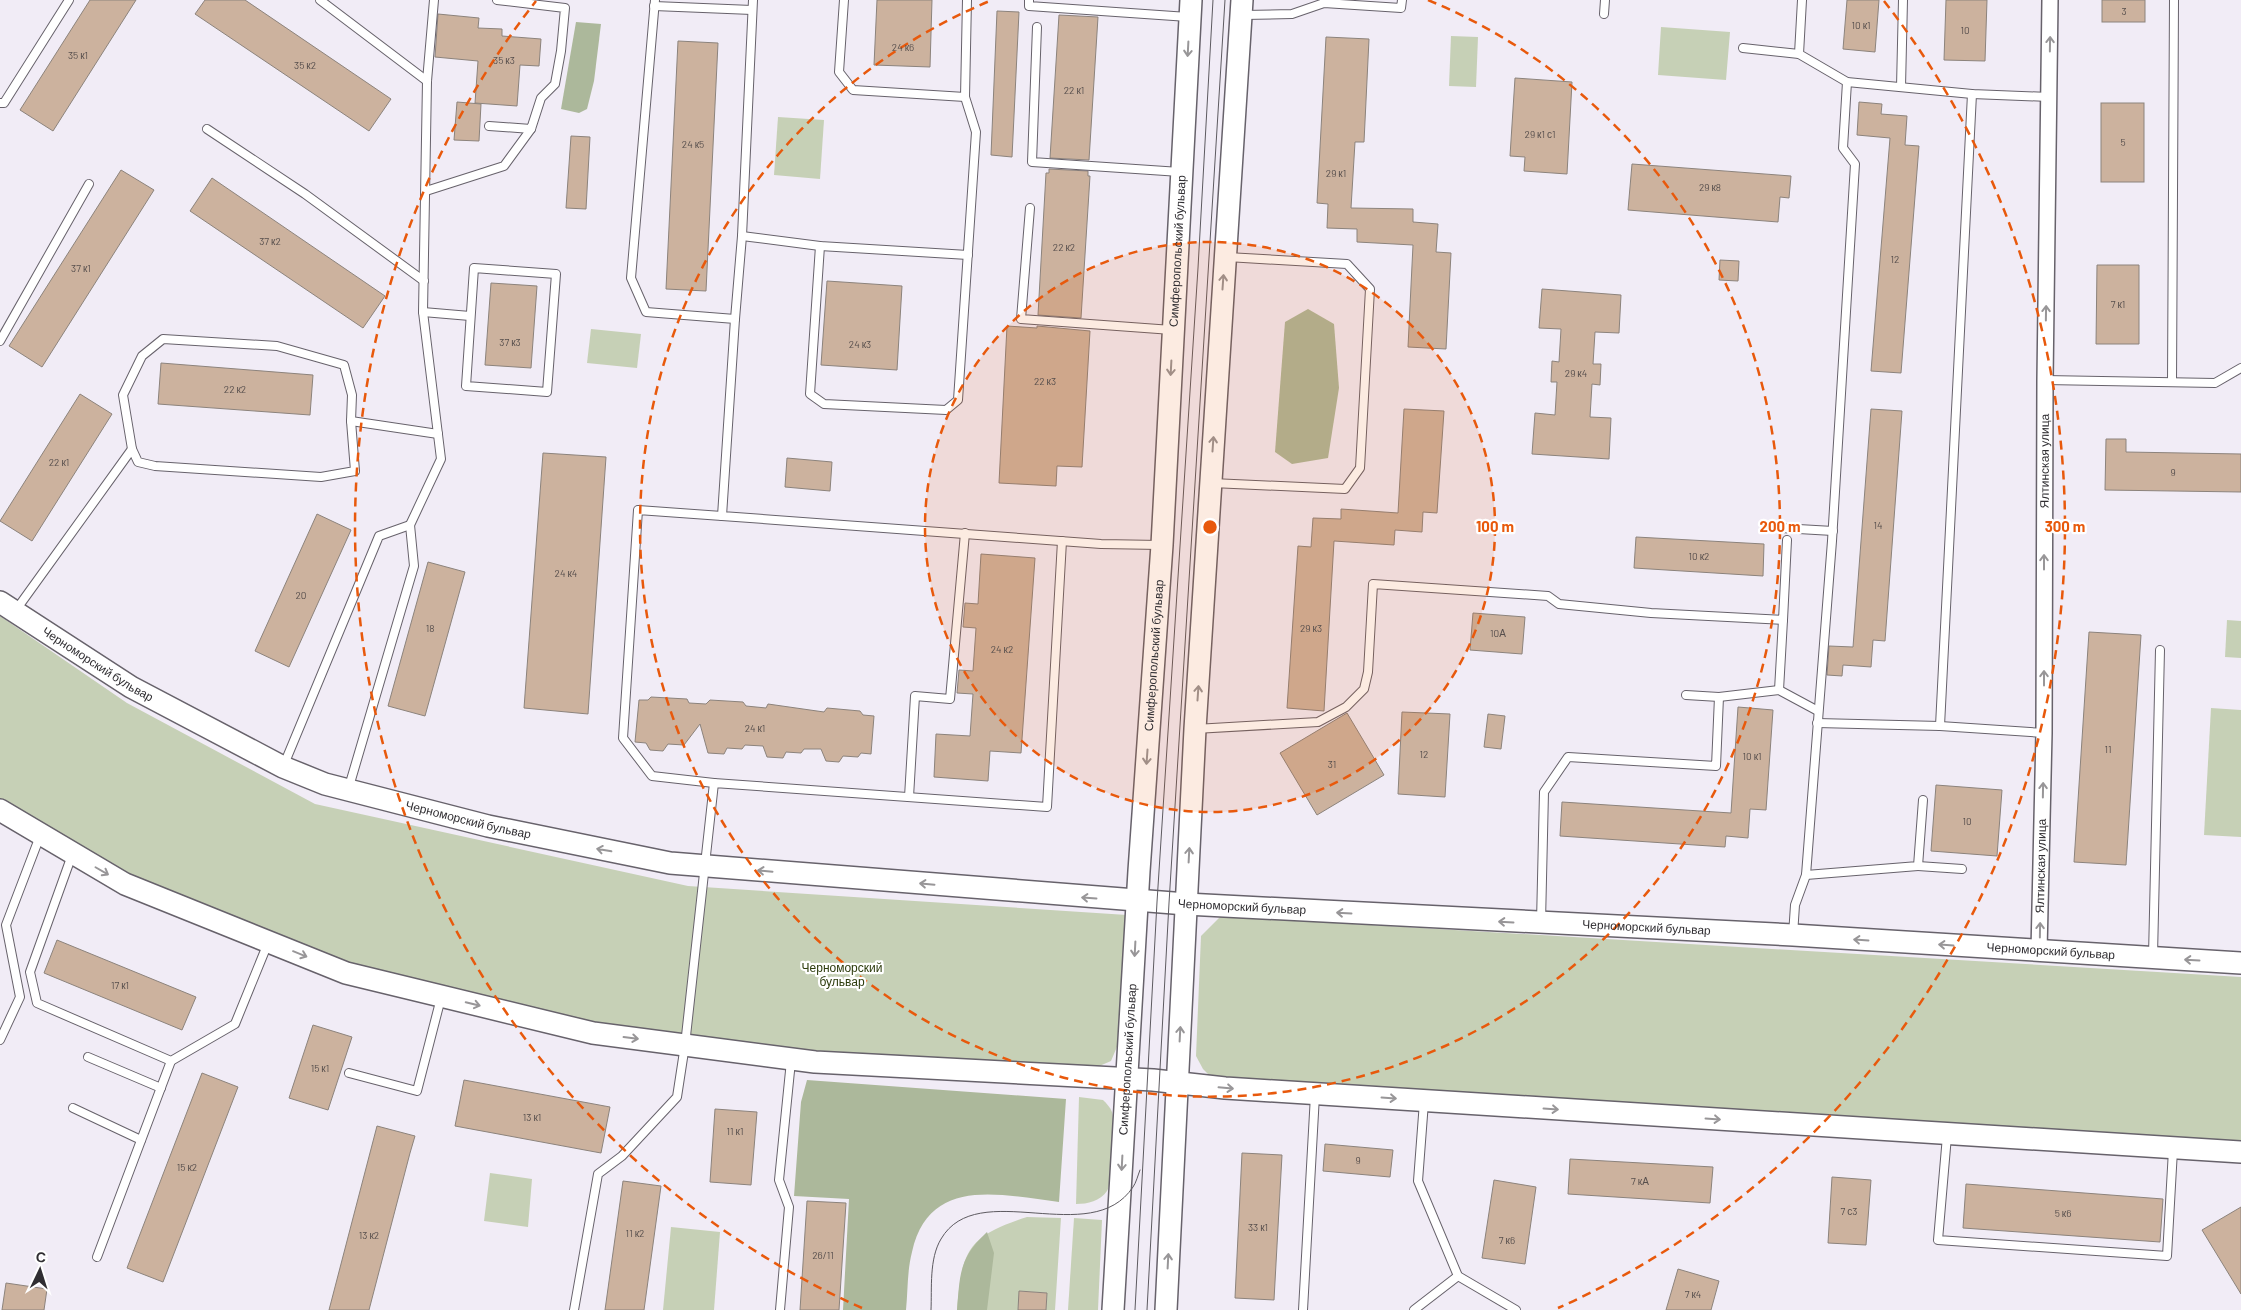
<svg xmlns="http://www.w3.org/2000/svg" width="2241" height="1310" font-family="Barlow,sans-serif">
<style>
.green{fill:#c6d0b6}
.forest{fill:#acb89b}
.building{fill:#ccb29e;stroke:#8c837c}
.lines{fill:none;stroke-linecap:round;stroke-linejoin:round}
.lane-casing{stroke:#67626b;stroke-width:10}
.street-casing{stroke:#67626b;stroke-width:18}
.secondary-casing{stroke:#67626b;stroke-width:24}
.lane{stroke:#fff;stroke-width:8}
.street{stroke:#fff;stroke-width:15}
.secondary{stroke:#fff;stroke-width:21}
.tram{stroke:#5d5a60;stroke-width:1}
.oneway{stroke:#989698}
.ring{fill:none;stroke:#e8590c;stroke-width:2.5;stroke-dasharray:9 6}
.labels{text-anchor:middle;stroke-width:4.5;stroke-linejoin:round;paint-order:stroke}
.number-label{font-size:10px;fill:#574f4d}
.street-label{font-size:12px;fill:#302e32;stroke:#fff}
.park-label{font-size:12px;fill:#2d3c0d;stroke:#fff}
.centre{fill:#e8590c;stroke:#fff;stroke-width:2.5}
.ring-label{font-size:15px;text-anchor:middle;font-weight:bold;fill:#e8590c;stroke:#fff;stroke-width:4.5;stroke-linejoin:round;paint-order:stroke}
</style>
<rect width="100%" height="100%" fill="#f1ecf6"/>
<!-- green -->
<g class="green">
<path d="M1661,27l69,5 -4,48 -68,-5z"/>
<path d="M1451,36l27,1 -2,50 -27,-1z"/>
<path d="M778,117l46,3 -4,59 -46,-4z"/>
<path d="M591,329l50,5 -4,34 -50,-5z"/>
<path d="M0,616l127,87 188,101 373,82 439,29 -8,127 -8,19 -14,6 -281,-15 -222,-29 -248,-61 -218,-88 -128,-72z"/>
<path d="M2227,620l14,1v37l-16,-1z"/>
<path d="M2211,708l30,2v127l-37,-2z"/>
<path d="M1221,916l1020,61v167l-1025,-62 -13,-13 -7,-13 5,-120z"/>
<path d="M1079,1097l24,3c4,4 7,7 9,12 3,11 1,70 -5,79 -7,10 -19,13 -31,13z"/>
<path d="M490,1173l42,6 -4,48 -44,-6z"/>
<path d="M1027,1217l34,1 -6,92h-9l1,-17 -27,-2 -2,19h-61c5,-61 11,-74 70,-93z"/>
<path d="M1074,1218l28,2 -4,90h-30z"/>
<path d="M671,1227l49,5 -6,78h-51z"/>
</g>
<!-- forest -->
<g class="forest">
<path d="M576,22l25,2 -7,57 -7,28 -8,4 -18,-4z"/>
<path d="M1308,309l26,15 5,64 -11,70 -36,6 -17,-12 10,-130z"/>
<path d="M807,1080l259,19 -7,103c-58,-7 -130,-27 -147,50 -5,19 -4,39 -6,58h-63l6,-111 -55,-3 7,-94z"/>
<path d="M987,1232l7,21 -7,57h-30c3,-36 2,-52 30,-78z"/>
</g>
<!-- building -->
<g class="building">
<path d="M90,0h46l-83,131 -33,-21z"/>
<path d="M205,0h40l146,99 -22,32 -174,-117z"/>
<path d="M877,0h55l-2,67 -56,-2z"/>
<path d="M1847,0h32l-4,52 -32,-3z"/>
<path d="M1946,0h41l-2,61 -41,-1z"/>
<rect x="2102" y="0" width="43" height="22"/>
<path d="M997,11l22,1 -7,145 -21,-2z"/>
<path d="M438,14l41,4 -1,10 24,1v7l39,3 -2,27 -19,-1 -3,41 -42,-3 3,-42 -43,-4z"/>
<path d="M1059,15l39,2 -9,143 -39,-2z"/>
<path d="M1326,37l43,2 -5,103h-9l-4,66 62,1v13l25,2 -2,28 15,1 -5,96 -38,-2 5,-102 -56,-3v-13l-30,-1 1,-24 -11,-1z"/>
<path d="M678,41l40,2 -12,248 -40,-2z"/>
<path d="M1515,78l57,4 -5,92 -43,-3 1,-14 -15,-1z"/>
<path d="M457,102l24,2 -2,37 -25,-1z"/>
<path d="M1859,102l23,2 -1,10 26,2 -2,29 14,1 -18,227 -30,-2 19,-233 -33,-3z"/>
<rect x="2101" y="103" width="43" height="79"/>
<path d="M571,136l19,1 -4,72 -20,-1z"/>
<path d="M1632,164l159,12 -2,22 -9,-1 -2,25 -150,-12z"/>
<path d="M1049,169l39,2v5h2l-9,142 -43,-3 8,-142h3z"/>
<path d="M121,170l33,20 -112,177 -33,-21z"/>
<path d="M212,178l173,118 -22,32 -173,-117z"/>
<path d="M1720,260l19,1 -1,20 -19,-1z"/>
<path d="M2097,265h42v79h-43z"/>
<path d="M827,281l75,5 -5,84 -76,-5z"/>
<path d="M491,283l46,3 -6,82 -46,-3z"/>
<path d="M1542,289l79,6 -2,38 -24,-1 -2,32h8l-1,21 -8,-1 -2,33 21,1 -2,41 -77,-5 3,-41 20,2 2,-33h-6l1,-21 7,1 2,-33 -22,-1z"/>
<path d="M1007,326l30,2v-2l53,5 -8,136 -25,-1 -1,20 -57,-3z"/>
<path d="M161,363l152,12 -3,40 -152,-11z"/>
<path d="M80,394l32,20 -80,127 -32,-20z"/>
<path d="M1404,409l40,2 -7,102 -14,-1 -1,20 -27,-2 -1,15 -60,-4 -10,170 -37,-3 11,-162 13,1 2,-29 28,1v-10l57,4z"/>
<path d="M1871,409l31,2 -17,230 -12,-1 -2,27 -28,-2 -1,11 -15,-1 2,-29 24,1z"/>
<path d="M2106,439h20v13l115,2v38l-136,-2z"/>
<path d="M543,453l63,4 -18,257 -64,-6z"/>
<path d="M787,458l45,4 -2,29 -45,-4z"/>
<path d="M317,514l34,16 -62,137 -34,-16z"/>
<path d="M1636,537l128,7 -1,32 -129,-8z"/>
<path d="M981,554l54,4 -14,195 -31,-2 -2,30 -54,-4 2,-43 34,2 3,-42 -16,-1 2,-23 14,1 3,-43 -13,-1 2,-24 13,1z"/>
<path d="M428,562l37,10 -40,144 -37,-10z"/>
<path d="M1473,613l52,4 -3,37 -52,-4z"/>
<path d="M2089,632l52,3 -15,230 -52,-3z"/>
<path d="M651,697l36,2 2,4 17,1 4,-4 33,2 3,4 20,2 2,-4 56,8 3,-4 33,3 3,4 11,1 -3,38 -10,-1 -3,4 -15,-1 -4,6 -13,-1 -5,-12h-17l-3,4 -15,-1 -3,6 -16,-1 -4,-11 -18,-1 -3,4 -15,-1 -3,6 -16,-1 -8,-29 -16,21 -16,-1 -5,7 -13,-1 -4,-7 -11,-1 4,-42h9z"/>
<path d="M1738,707l35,3 -7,100 -16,-1 -2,29 -22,-2 -1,11 -165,-11 2,-34 169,11z"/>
<path d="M1402,712l48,2 -5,83 -47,-3z"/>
<path d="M1347,713l37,62 -67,40 -37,-62z"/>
<path d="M1488,714l17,2 -4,33 -17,-2z"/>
<path d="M1936,785l66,5 -5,66 -66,-5z"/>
<path d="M57,940l139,57 -14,33 -138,-57z"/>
<path d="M313,1025l39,12 -24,73 -39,-12z"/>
<path d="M202,1073l36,14 -75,195 -36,-14z"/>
<path d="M464,1080l146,27 -9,46 -146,-27z"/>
<path d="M715,1109l42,3 -6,73 -41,-3z"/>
<path d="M377,1126l38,10 -5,17 -41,157h-40z"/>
<path d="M1325,1144l68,6 -3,27 -67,-6z"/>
<path d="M1242,1153l40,2 -8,145 -39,-2z"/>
<path d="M1570,1159l143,8 -3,36 -142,-9z"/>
<path d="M1832,1177l39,3 -5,65 -38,-2z"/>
<path d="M1494,1180l42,7 -11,77 -43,-6z"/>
<path d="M623,1181l38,5 -17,124h-39z"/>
<path d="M1966,1184l197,15 -3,43 -197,-14z"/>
<path d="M807,1201l39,2 -7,107h-39z"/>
<path d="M2241,1207v87l-39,-64z"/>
<path d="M1678,1269l41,12 -8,29h-45z"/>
<path d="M6,1283l41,6 -3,21h-42z"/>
<path d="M1019,1291l28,2 -1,17h-28z"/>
</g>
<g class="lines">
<!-- lane casing -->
<g class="lane-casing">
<g id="lane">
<path d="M320,0l107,81"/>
<path d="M655,0l-24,278 15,34 89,7 -13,197 379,28 59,1"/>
<path d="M844,0l-5,72 14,18 112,7 2,-97"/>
<path d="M1029,0v6l159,11"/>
<path d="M1802,0l-3,54 48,28 125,12 77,3"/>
<path d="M654,6l98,4"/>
<path d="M1604,14l1,-14"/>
<path d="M1243,15l49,-1 32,-11 77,5 1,-8"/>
<path d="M1037,27l-5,135 148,10"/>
<path d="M1743,48l56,6"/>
<path d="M1901,87l2,-87"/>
<path d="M0,103h4l65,-103"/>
<path d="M489,126l42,3 10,-31 14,-14 6,-33 4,-43 -68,-8"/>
<path d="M207,129l98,65 119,87"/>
<path d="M426,191l78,-25 27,-37"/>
<path d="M1030,208l-9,111 151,11"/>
<path d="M742,236l78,10 148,9"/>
<path d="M820,246l-10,148 14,10 122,6 12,-10 18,-268 -11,-35"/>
<path d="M474,268l82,6 -9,118 -81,-6z"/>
<path d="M423,312l47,4"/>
<path d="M735,319l7,-83 11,-236"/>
<path d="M0,341l89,-157"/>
<path d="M2045,380l170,3 26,-15"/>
<path d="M2172,382l2,-382"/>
<path d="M132,449l-9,-54 19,-39 21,-17 114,7 67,19 8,30 -1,26"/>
<path d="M1212,483l133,6 15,-21 10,-179 -23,-25 -120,-7"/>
<path d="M1781,528l52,3"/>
<path d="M16,610l116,-161 6,13 17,4 166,11 34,-6 -4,-50 87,13"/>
<path d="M1779,690l4,-70"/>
<path d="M1686,695l33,2 60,-7 39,21"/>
<path d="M1817,723l123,3 104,7"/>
<path d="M1940,726l32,-632"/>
<path d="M1195,729l123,-7 28,-15 18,-18 4,-17 5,-88 175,12 11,8 92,9 132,7 4,-80"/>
<path d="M283,767l96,-231 31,-11"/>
<path d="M714,783l-62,-7 -29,-38 15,-228 84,6"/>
<path d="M348,790l66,-224 -4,-41 31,-66 -18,-147 4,-231 7,-81"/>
<path d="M909,797l6,-101 35,3 15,-166"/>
<path d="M72,855l-42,117 7,31 134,58 64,-37 33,-81"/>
<path d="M1918,866l44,3"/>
<path d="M1806,875l112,-9 5,-66"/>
<path d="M1541,922l3,-130 24,-35 148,9 3,-69"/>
<path d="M1793,935l2,-30 11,-30 26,-334 23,-377 -12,-16 4,-66"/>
<path d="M2153,956l7,-306"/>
<path d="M0,1040l20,-43 -14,-72 34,-89"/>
<path d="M88,1057l73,31"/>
<path d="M349,1073l68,18 24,-93"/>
<path d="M1424,1102l-6,79 40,95 58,34"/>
<path d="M73,1108l68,32"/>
<path d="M1947,1136l-9,104 229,16 6,-106"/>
<path d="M97,1257l74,-196"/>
<path d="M574,1310l24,-136 24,-18 55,-59 8,-52 29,-262 333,24 15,-266"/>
<path d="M780,1310l9,-103 -10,-27 12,-119"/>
<path d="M1303,1310l12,-215"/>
<path d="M1414,1310l44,-34"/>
</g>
</g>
<!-- street casing -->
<g class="street-casing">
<g id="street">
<path id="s1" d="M2039,951l5,-218 1,-353 5,-380"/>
</g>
</g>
<!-- secondary casing -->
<g class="secondary-casing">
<g id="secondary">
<path id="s2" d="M0,602l131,85 152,80 42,17 163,42 182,37 516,41 607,31 448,28"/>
<path d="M0,810l125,74 221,89 247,60 222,29 338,18 72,8 1016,64"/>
<path id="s3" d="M1113,1310l26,-439 23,-326 29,-545"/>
<path d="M1166,1310l29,-581 47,-729"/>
</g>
</g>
<!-- lane -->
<use href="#lane" class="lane"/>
<!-- street -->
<use href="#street" class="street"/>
<!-- secondary -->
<use href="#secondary" class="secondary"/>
<!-- tram -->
<g class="tram">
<path d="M931,1310c1,-22 -2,-51 10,-71 37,-63 150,11 192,-52 3,-4 5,-12 7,-17"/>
<path d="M1135,1310l22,-408 41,-634 15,-268"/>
<path d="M1147,1310l22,-407 56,-903"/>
</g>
</g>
<!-- one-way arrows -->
<defs><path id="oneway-shaft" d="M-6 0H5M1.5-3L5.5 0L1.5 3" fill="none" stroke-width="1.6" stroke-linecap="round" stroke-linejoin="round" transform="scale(1.25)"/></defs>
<g class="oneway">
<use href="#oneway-shaft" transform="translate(2050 44) rotate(-89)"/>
<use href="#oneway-shaft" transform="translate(1188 49) rotate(93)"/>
<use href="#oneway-shaft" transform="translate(1223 282) rotate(-86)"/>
<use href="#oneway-shaft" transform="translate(2046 313) rotate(-89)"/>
<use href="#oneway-shaft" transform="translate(1171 368) rotate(93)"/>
<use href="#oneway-shaft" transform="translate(1213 444) rotate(-86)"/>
<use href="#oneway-shaft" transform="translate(2044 562) rotate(-90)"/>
<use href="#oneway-shaft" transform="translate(2044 678) rotate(-90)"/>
<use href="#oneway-shaft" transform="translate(1198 693) rotate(-86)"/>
<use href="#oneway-shaft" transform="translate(1147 757) rotate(94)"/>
<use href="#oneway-shaft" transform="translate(2043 790) rotate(-89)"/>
<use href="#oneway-shaft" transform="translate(604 850) rotate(-170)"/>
<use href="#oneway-shaft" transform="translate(1189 855) rotate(-87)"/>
<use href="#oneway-shaft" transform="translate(102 871) rotate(30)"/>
<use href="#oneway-shaft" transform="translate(765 871) rotate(-175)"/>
<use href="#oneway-shaft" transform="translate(927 884) rotate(-175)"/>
<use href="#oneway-shaft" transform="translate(1089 898) rotate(-176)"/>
<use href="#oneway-shaft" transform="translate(1344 913) rotate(-177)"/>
<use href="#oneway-shaft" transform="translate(1506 922) rotate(-177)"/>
<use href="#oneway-shaft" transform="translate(2040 930) rotate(-89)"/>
<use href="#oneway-shaft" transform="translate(1861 940) rotate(-176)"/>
<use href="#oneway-shaft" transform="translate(1946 945) rotate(-176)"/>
<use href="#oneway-shaft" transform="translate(1135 949) rotate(93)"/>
<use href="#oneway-shaft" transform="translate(300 954) rotate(22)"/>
<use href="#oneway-shaft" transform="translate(2192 960) rotate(-177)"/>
<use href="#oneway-shaft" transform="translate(473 1004) rotate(14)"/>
<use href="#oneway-shaft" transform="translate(1180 1034) rotate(-87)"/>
<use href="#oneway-shaft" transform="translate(631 1038) rotate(7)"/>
<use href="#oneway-shaft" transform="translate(1226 1088) rotate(5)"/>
<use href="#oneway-shaft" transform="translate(1389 1098) rotate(4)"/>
<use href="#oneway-shaft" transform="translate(1551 1109) rotate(4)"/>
<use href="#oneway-shaft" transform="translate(1713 1119) rotate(4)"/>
<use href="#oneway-shaft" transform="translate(1122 1163) rotate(93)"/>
<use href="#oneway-shaft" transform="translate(1168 1261) rotate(-87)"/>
</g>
<!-- distance rings -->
<circle cx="1210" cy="527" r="285" fill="#e8590c" fill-opacity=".12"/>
<g class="ring">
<circle cx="1210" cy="527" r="285"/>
<path d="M1428 0A570 570 0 1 1 992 0"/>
<path d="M862 1308A855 855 0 0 1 536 1M1884 1A855 855 0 0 1 1558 1308"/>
</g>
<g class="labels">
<!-- number labels -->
<g class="number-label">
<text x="2124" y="15">3</text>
<text x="1861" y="29">10 к1</text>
<text x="1965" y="34">10</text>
<text x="903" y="51">24 к6</text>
<text x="78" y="59">35 к1</text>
<text x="504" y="64">35 к3</text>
<text x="305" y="69">35 к2</text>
<text x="1074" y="94">22 к1</text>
<text x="1540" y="138">29 к1 с1</text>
<text x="2123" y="146">5</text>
<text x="693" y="148">24 к5</text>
<text x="1336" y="177">29 к1</text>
<text x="1710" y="191">29 к8</text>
<text x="270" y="245">37 к2</text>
<text x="1064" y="251">22 к2</text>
<text x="1895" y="263">12</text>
<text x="81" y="272">37 к1</text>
<text x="2118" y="308">7 к1</text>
<text x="510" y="346">37 к3</text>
<text x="860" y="348">24 к3</text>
<text x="1576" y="377">29 к4</text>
<text x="1045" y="385">22 к3</text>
<text x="235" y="393">22 к2</text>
<text x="59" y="466">22 к1</text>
<text x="2173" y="476">9</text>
<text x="1878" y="529">14</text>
<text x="1699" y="560">10 к2</text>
<text x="566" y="577">24 к4</text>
<text x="301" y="599">20</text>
<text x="430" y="632">18</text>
<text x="1311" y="632">29 к3</text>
<text x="1498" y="637">10А</text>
<text x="1002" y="653">24 к2</text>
<text x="755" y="732">24 к1</text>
<text x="2108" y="753">11</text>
<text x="1424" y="758">12</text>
<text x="1752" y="760">10 к1</text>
<text x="1332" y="768">31</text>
<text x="1967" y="825">10</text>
<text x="120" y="989">17 к1</text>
<text x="320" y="1072">15 к1</text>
<text x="532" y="1121">13 к1</text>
<text x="735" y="1135">11 к1</text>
<text x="1358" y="1164">9</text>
<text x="187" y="1171">15 к2</text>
<text x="1640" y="1185">7 кА</text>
<text x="1849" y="1215">7 с3</text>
<text x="2063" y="1217">5 к6</text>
<text x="1258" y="1231">33 к1</text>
<text x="635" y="1237">11 к2</text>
<text x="369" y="1239">13 к2</text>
<text x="1507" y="1244">7 к6</text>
<text x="823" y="1259">26/11</text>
<text x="1693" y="1298">7 к4</text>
</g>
<!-- street labels -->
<g class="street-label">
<text dy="4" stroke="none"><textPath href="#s3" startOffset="1061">Симферопольский бульвар</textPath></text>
<text dy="4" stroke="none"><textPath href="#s1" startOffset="490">Ялтинская улица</textPath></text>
<text dy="4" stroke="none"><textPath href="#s3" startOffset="656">Симферопольский бульвар</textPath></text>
<text dy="4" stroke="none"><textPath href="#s2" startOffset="116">Черноморский бульвар</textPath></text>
<text dy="4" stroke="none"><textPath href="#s2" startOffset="521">Черноморский бульвар</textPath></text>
<text dy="4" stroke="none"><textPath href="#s1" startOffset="85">Ялтинская улица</textPath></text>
<text dy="4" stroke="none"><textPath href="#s2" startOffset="1301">Черноморский бульвар</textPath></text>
<text dy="4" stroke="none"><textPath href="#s2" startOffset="1706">Черноморский бульвар</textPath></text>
<text dy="4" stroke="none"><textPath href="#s2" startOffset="2111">Черноморский бульвар</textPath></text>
<text dy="4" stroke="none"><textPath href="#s3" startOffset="251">Симферопольский бульвар</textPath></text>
</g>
<!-- park labels -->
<g class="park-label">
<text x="842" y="972">Черноморский<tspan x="842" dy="14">бульвар</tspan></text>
</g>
</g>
<circle cx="1210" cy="527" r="8" class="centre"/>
<g class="ring-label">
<text x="1495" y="532">100 m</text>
<text x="1780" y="532">200 m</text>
<text x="2065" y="532">300 m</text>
</g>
<!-- north arrow -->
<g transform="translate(40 1270) rotate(4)" stroke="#ffffff" stroke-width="4" paint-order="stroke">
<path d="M0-4L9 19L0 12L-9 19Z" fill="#302e32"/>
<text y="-8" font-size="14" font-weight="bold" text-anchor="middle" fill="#302e32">С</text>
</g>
</svg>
